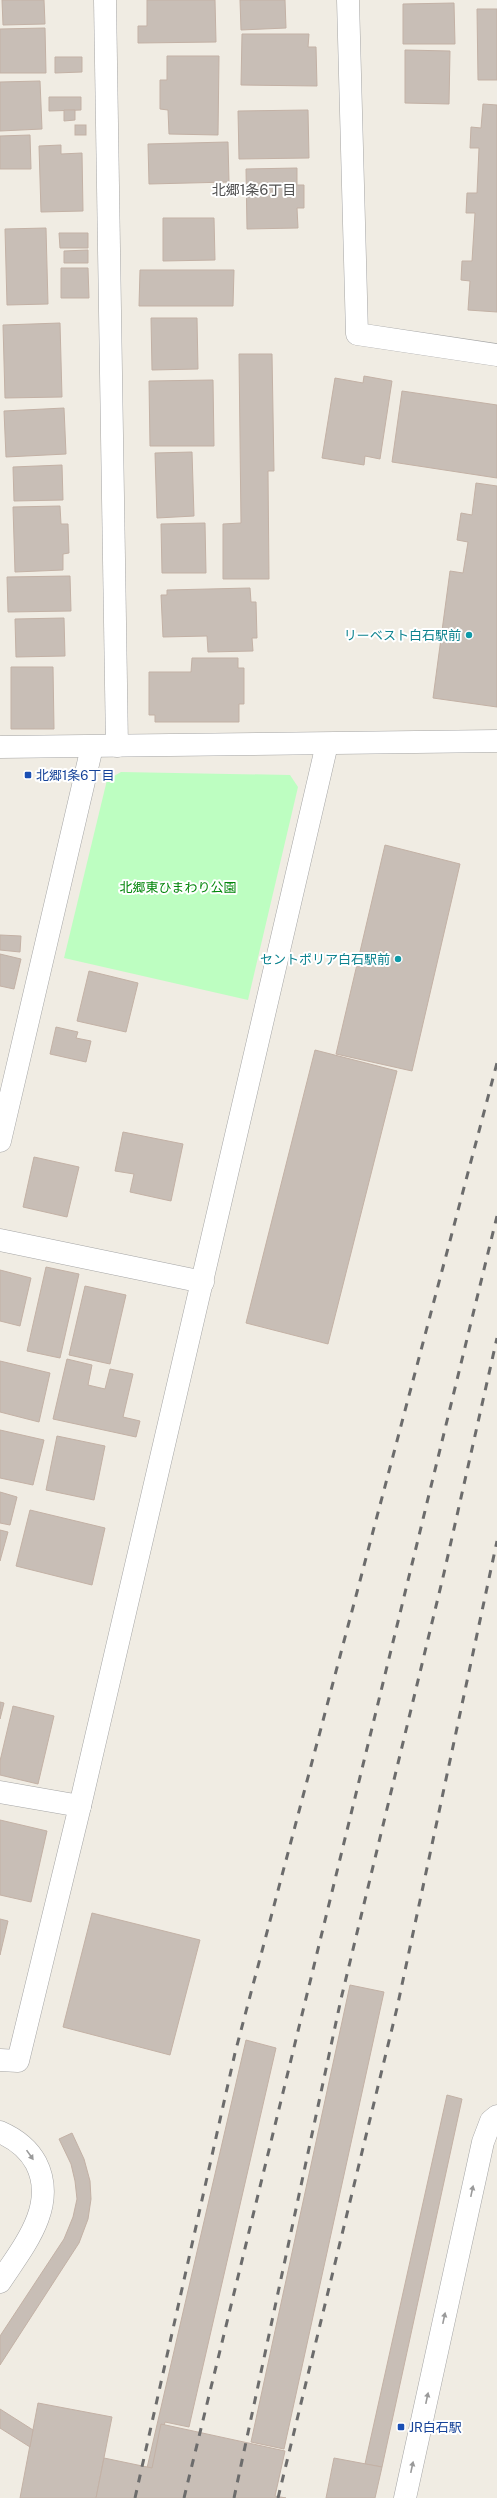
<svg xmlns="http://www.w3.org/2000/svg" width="497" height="2498" font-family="'Public Sans','Noto Sans JP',sans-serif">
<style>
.park{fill:#bdfec1}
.building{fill:#c8beb6;stroke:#c3b1a5}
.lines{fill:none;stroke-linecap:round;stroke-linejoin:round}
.street-casing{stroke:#a5a5a5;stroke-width:23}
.street{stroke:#fff;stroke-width:22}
.rail{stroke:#6c6c6c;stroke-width:3;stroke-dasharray:8 8;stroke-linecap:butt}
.oneway{fill:#9a9a9a}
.culture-dot{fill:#0f9aa8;stroke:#fff;stroke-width:1.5}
.transit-dot{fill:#1a4fb4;stroke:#fff;stroke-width:1.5}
.labels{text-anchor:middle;stroke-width:4;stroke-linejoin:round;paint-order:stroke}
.culture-label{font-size:13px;fill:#0d838f;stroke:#fff;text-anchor:end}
.transit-label{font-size:13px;fill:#164399;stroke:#fff;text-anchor:start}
.park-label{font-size:13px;fill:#03860b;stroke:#fff}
.neighbourhood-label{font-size:14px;fill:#515151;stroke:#fff}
</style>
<rect width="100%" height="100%" fill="#f0ece3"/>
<!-- park -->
<path class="park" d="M121,772l169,3 8,12 -50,213 -184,-42 43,-178z"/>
<!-- building -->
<g class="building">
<path d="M2,0h42l1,24 -42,1z"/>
<path d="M147,0h68l1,42 -78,1v-17h9z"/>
<path d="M240,0h45l1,28 -45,2z"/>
<path d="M454,3l1,41h-52v-40z"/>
<path d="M477,9h20v71h-19z"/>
<path d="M45,28l1,45h-46v-44z"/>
<path d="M242,34h67l-1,13h8l1,39 -76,-1z"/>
<path d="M405,50l45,1 -1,53 -44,-1z"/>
<path d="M167,56h52l-1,79 -49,-1 -1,-24 -8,-1v-29h7z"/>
<path d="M55,57h27v15l-27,1z"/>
<path d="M40,81l2,48 -42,2v-49z"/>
<path d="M49,97h32v13l-32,1z"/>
<path d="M483,104l14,1v207l-29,-2 2,-29 -9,-1 1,-19h10l3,-48h-9l1,-20h10l2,-45h-9l1,-21 10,1z"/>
<path d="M64,110h11v10l-11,1z"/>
<path d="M308,110l1,48 -70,1 -1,-48z"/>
<rect x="75" y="125" width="11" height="10"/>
<path d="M30,135l1,34h-31v-33z"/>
<path d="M228,142l1,40 -80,2 -1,-40z"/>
<path d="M61,145v9l21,-1 1,58 -42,1 -2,-66z"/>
<path d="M297,168v17h7v23h-7l1,20 -51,1 -1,-60z"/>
<path d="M163,218h51l1,42 -52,1z"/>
<path d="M46,228l2,76 -41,1 -2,-76z"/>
<path d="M59,233h29v15h-28z"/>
<path d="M88,250v13h-24v-12z"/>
<path d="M61,268h27l1,30h-28z"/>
<path d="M140,270h94l-1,36h-94z"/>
<path d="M151,318h46l1,51 -46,1z"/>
<path d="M60,323l2,74 -57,1 -2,-73z"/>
<path d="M239,354h33l2,117h-6l1,108h-46v-55l18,-1z"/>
<path d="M364,376l28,5 -12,78 -15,-3 -1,9 -42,-7 13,-80 28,5z"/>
<path d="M213,380l1,66h-64l-1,-65z"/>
<path d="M402,391l95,14v73l-105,-16z"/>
<path d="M64,408l2,46 -60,3 -2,-46z"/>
<path d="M192,452l2,64 -37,2 -2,-65z"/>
<path d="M62,465l1,35 -49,1 -1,-34z"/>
<path d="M476,483l21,3v221l-64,-9 17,-127 13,2 5,-31 -11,-2 4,-27 11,2z"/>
<path d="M60,506l1,18h7l1,29 -6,1v16l-48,2 -2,-65z"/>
<path d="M205,523l1,50h-44l-1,-49z"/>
<path d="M70,576l1,35 -63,1 -1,-35z"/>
<path d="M250,588l1,14h5l1,36h-5l1,13 -45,1 -1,-16 -44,1 -2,-42h6v-5z"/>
<path d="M64,618l1,38 -49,1 -1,-38z"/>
<path d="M192,658h46v10h6v36h-5v18h-84v-7h-6v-43h42z"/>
<path d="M11,667h42l1,62h-43z"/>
<path d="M385,845l75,19 -48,207 -76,-17z"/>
<path d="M0,935l21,1 -1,16 -20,-2z"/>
<path d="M0,954l21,5 -7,30 -14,-3z"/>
<path d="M89,971l49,12 -12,49 -49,-11z"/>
<path d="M56,1027l22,5 -2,6 15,3 -5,21 -36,-8z"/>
<path d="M315,1050l82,21 -69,273 -82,-21z"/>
<path d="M123,1132l60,12 -12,57 -41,-9 4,-18 -19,-3z"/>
<path d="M34,1157l45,10 -12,50 -44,-10z"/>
<path d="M46,1267l33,7 -19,84 -33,-7z"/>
<path d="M0,1270l31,8 -11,48 -20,-5z"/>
<path d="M85,1286l41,9 -16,69 -41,-9z"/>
<path d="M67,1359l25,6 -4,20 17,4 5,-20 23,5 -10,43 17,4 -4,16 -83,-18z"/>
<path d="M0,1361l50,12 -11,49 -39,-10z"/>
<path d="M0,1430l44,10 -11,45 -33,-7z"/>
<path d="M57,1436l48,10 -11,54 -48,-10z"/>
<path d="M0,1492l17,5 -7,28 -10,-2z"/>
<path d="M30,1510l75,18 -13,57 -76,-19z"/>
<path d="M0,1530l8,2 -8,29z"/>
<path d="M0,1702l4,1 -4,16z"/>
<path d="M13,1706l41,10 -16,68 -38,-9v-14z"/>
<path d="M0,1820l47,11 -16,71 -31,-7z"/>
<path d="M92,1913l108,27 -30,115 -107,-28z"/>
<path d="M0,1919l8,2 -8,34z"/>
<path d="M350,1985l34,7 -100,457 -33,-7z"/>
<path d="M246,2040l30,8 -87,379 -24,-5 -11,47 -7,-1z"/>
<path d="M447,2095l15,4 -80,368 -17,-3z"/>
<path d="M72,2133l12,26 6,22 1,18 -3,20 -9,24 -79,122v-29l64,-97 9,-22 4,-18 -2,-18 -4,-17 -12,-25z"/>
<path d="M38,2403l74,14 -16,81h-76z"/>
<path d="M0,2409l33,21 -3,17 -30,-19z"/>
<path d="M161,2424l124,27 -10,45 11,2h-190l8,-40 48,10z"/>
<path d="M334,2458l48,9 -7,31h-49z"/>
</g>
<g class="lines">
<!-- street casing -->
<g class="street-casing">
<g id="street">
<path d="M105,0l12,746"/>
<path d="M348,0l9,334 140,21"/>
<path d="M0,747l497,-6"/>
<path d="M0,1141l92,-394"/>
<path d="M0,1240l203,42"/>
<path d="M0,1792l80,14"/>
<path d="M0,2060l18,1 62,-255 247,-1062"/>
<path d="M0,2132c16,7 28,16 36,31 22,43 -13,84 -36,119"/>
<path d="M405,2498l78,-356 8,-21 6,-5"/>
</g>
</g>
<!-- street -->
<use href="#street" class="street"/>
<!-- rail -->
<g class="rail">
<path d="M135,2498l100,-445 262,-990"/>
<path d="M184,2498l313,-1282"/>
<path d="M234,2498l107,-499 103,-426 53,-235"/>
<path d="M278,2498l119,-490 100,-467"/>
</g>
</g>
<!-- one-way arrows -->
<defs><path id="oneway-solid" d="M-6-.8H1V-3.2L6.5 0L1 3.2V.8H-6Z"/></defs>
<g class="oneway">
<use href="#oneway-solid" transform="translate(30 2155) rotate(55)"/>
<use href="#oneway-solid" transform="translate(472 2191) rotate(-78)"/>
<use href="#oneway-solid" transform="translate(444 2318) rotate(-78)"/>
<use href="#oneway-solid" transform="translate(427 2398) rotate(-78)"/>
<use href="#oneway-solid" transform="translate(412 2467) rotate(-78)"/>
</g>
<!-- markers -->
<g class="culture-dot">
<circle cx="469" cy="635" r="4"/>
<circle cx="398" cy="959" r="4"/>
</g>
<g class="transit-dot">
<rect x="24" y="771" width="8" height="8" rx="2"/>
<rect x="397" y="2423" width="8" height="8" rx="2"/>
</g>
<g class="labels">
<!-- culture labels -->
<g class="culture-label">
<text x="461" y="640">リーベスト白石駅前</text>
<text x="390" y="964">セントポリア白石駅前</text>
</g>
<!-- transit labels -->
<g class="transit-label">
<text x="36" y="780">北郷1条6丁目</text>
<text x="409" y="2432">JR白石駅</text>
</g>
<!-- park labels -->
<g class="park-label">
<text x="178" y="892">北郷東ひまわり公園</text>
</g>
<!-- neighbourhood labels -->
<g class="neighbourhood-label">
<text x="254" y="195">北郷1条6丁目</text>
</g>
</g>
</svg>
